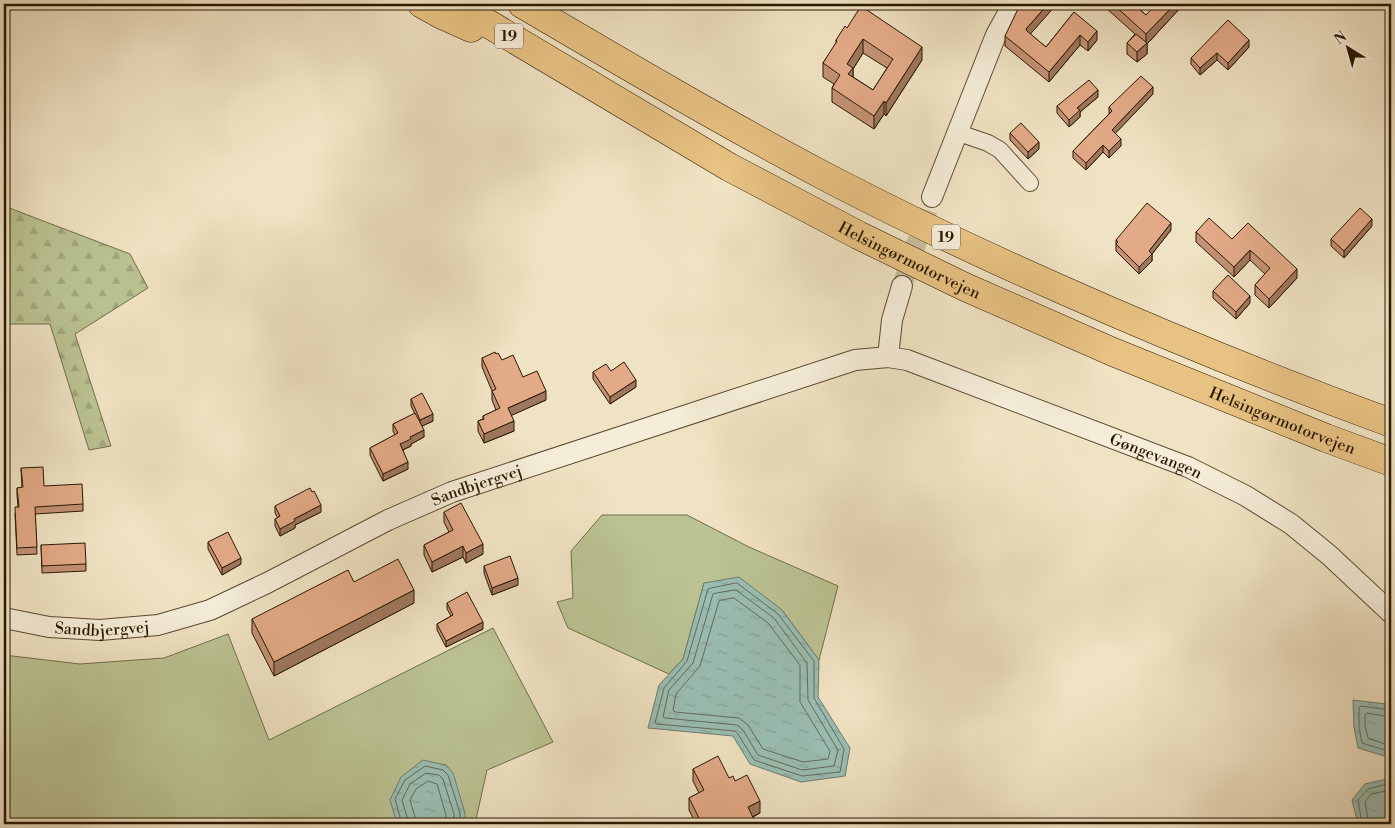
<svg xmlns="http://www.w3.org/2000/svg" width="1395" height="828" font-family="'Libre Bodoni',serif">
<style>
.grass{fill:#bbc393;stroke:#726e4a}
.forest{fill:url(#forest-firs);stroke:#726e4a}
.water{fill:url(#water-ripples);stroke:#6c7c6c}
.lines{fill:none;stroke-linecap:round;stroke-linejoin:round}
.shore{stroke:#616b5a;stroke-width:1}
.tertiary-tunnel{stroke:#c8ba9c;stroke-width:20;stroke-dasharray:20 10;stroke-linecap:butt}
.minor-casing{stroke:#5a4b32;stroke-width:18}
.tertiary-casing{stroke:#5a4b32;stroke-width:22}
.motorway-casing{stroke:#281802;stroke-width:29}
.minor{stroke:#f5edd8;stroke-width:16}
.tertiary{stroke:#f5edd8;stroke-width:20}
.motorway{stroke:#e8c282;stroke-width:28}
.wall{fill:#c39274;stroke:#281802;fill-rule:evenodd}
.shaded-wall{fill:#9f775e;stroke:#281802}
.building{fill:#e3aa87;stroke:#281802;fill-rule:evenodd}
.labels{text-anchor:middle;stroke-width:4.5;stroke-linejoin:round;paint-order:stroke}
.shield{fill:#f5edd8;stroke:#665842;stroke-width:1}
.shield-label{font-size:15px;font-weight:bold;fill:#281802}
.street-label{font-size:16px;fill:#281802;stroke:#f5edd8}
</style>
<defs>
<pattern id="forest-firs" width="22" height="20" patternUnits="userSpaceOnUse" patternTransform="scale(1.25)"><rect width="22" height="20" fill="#bbc393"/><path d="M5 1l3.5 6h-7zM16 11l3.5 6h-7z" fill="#a1a77d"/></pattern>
<pattern id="water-ripples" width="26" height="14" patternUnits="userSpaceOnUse" patternTransform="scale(1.25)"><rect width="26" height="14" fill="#9abeb3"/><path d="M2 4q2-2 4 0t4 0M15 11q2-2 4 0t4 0" fill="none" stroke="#85a398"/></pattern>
</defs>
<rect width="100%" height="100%" fill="#f0e3c3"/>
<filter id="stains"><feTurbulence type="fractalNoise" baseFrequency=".004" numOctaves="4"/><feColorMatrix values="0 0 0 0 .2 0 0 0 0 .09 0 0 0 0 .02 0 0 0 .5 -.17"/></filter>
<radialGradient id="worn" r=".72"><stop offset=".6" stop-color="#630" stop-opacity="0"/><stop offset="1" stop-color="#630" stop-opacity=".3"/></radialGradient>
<!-- grass -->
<g class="grass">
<path d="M602,515h85l62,32 89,39 -19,74 -37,-50 -78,-27 -21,76 -14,15 -101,-46 -11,-26 16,-4 -2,-47z"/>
<path d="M493,628l60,114 -66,28 -12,54h-469l-2,-8v-161l76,9 84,-6 64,-24 41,106z"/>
</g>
<!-- forest -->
<path class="forest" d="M4,206l126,48 18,34 -73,46 36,112 -22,4 -39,-126h-46z"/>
<!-- water -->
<g class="water">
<path d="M739,577l43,33 37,50 -1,37 32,51 -5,28 -44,6 -51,-18 -17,-28 -85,-8 11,-43 24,-26 21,-76z"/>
<path d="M1353,700l33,4 5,2v52l-33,-10 -4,-21z"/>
<path d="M423,760l23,5 7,8 12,40v11h-66l-2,-1 -7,-23 11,-23z"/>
<path d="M1391,778v46h-33l-6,-24 13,-16z"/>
</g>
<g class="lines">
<!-- shore -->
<g class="shore">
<path d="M737,583l41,31 36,47v37l30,51 -4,23 -38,4 -48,-16 -16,-26 -3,-3 -78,-7 -2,-1 9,-35 23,-27 21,-72z"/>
<path d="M736,590l38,28 33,45 1,37 30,50 -4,16 -32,4 -44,-15 -15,-25 -6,-5 -72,-7 -2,-1 6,-27 24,-27 20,-69z"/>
<path d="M734,598l34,25 32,42v37l30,49 -2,8 -25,3 -40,-13 -15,-24 -9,-7 -64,-6 -2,-2 3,-16 24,-28 19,-65z"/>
<path d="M1391,710l-30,-4 -2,2v19l3,16 29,9"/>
<path d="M1391,717l-24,-4 -2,2v11l3,12 23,8"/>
<path d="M402,824l-7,-25 10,-19 20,-14 18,4 5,5 12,38v11"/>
<path d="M409,824l-7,-24 8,-16 16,-11 13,2 4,4 11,35 -1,10"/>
<path d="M416,824l-1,-7 -5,-17 6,-11 12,-8 9,3 9,31v9"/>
<path d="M1362,824l-4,-24 10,-11 23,-6"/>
<path d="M1369,824l-4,-22 6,-8 20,-4"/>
</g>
<!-- tertiary-tunnel -->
<path class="tertiary-tunnel" d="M902,286l30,-89"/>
<!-- minor casing -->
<g class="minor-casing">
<path id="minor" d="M956,132l32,11 12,7 30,33"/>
</g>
<!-- tertiary casing -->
<g class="tertiary-casing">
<g id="tertiary">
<path d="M932,197l64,-162 17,-31"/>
<path d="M888,357l4,-37 10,-34"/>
<path id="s1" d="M4,618l45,9 51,3 58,-5 52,-15 57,-27 121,-63 64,-28 403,-132 33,-3 19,3 281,107 58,29 45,28 38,31 62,58"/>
</g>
</g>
<!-- motorway casing -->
<g class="motorway-casing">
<g id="motorway">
<path d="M422,4l20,11 29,13"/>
<path id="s2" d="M455,4l274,163 129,68 107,52 148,65 213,86 65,24"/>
<path d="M522,4c102,60 204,120 308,175 75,39 151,75 228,109 110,49 221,94 333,135"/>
</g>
</g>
<!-- minor -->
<use href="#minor" class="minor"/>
<!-- tertiary -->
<use href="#tertiary" class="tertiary"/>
<!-- motorway -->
<use href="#motorway" class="motorway"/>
</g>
<!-- wall -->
<g class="wall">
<path d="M733,4h13l-7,6z"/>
<path d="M984,4h9l-2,3z"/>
<path d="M1056,4l-26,30 16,13 28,-35 23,28 -9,11 -8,-6 -31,37 -44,-36v-10z"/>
<path d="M1106,4h27l13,11 36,-11v2l-35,38v10l-10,8 -10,-8v-11l8,-9 -29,-26z"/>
<path d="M847,28l75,32 -36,56 -2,-2 -10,15 -42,-27v-14l2,-4 -11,-7v-14l13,-19v-4zM863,53l24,15 -14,22 -20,-13v-8z"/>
<path d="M1249,47l-21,23 -11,-10 -17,15 -9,-11v-6z"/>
<path d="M1153,94l-38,39 6,13 -12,12 -6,-6 -17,18 -13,-12v-7l36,-37v-7z"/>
<path d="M1098,97l-18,15v5l-11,10 -12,-14v-7z"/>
<path d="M1010,133l29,16 -11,10 -18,-19z"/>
<path d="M1372,226l-28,32 -13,-12v-7z"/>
<path d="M1171,230l-19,24v7l-13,13 -23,-23v-11z"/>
<path d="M1196,232l36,7 65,39 -28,30 -14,-13v-10l10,-11 -15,-14 -16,17 -38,-35z"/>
<path d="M1213,291l37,12 -14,16 -23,-21z"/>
<path d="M496,354l6,6 21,17 23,23 -35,15 3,16 -30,12 -6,-12v-10l5,-2v-3l13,-6 -4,-10v-9l-10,-24v-9z"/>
<path d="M593,372l43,15 -26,17 -17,-25z"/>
<path d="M411,399l22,22 -11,5 2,11 -13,7v2l-8,4 5,19 -25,12 -13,-26v-7l25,-13 -2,-4v-7l22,-10 -4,-8z"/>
<path d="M21,468l23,18 39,18v7l-48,3 2,40 -20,1 -2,-41 3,-7 -1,-12v-7h5z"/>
<path d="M275,506l46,6 -26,13v3l-15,8 -5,-10v-7l3,-1 -3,-5z"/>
<path d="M444,512l39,42 -17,9 -3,-6 -31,15 -8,-17v-10l25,-13 -5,-10z"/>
<path d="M208,542l33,22 -19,11 -14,-26z"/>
<path d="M41,545l45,19v7l-44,2z"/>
<path d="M484,566l34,19 -26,10 -8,-22z"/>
<path d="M354,582l60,21 -140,73 -22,-43v-14z"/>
<path d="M447,603l36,26 -37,18 -9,-17v-6l14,-8 -4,-7z"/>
<path d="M693,769l36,9 6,3 25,32 -7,4 3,7h-60l-7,-14v-12l10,-5 -6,-12z"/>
</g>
<!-- shaded-wall -->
<g class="shaded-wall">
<path d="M739,4h7l-7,6z"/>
<path d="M1048,4h8v1l-30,34v-10z"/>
<path d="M1175,4h7v2l-35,38v10l-10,8v-10l9,-8v-10z"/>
<path d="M1097,31v9l-9,11v-9z"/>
<path d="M1080,35v10l-31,37v-10z"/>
<path d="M863,39v14l-10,16v12l-6,-3v-14z"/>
<path d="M1249,40v7l-21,23v-7z"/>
<path d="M922,47v13l-36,56v-13z"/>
<path d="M1217,53v7l-17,15v-7z"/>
<path d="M1153,87v7l-41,43v-7z"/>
<path d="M1098,90v7l-18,15v5l-11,10v-7l8,-12z"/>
<path d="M884,101v13l-10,15v-13z"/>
<path d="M1121,139v7l-12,12v-7z"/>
<path d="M1039,142v7l-11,10v-7z"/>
<path d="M1103,145v7l-17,18v-7z"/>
<path d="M1372,219v7l-28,32v-7z"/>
<path d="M1171,223v7l-19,24v7l-13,13v-7l10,-16z"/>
<path d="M1250,250v10l-16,17v-10z"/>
<path d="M1297,269v9l-28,30v-9z"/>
<path d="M1250,296v7l-14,16v-7z"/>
<path d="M636,380v7l-26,17v-7z"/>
<path d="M546,391v9l-38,17v-9z"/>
<path d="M433,414v7l-13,6v-7z"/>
<path d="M514,421v10l-30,12v-9z"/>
<path d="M424,430v7l-13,7v2l-11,5v-7l10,-7z"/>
<path d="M408,462v7l-25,12v-7z"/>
<path d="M321,505v7l-26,13v3l-15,8v-7l14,-10z"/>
<path d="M483,544v10l-17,9v-10z"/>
<path d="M463,546v11l-31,15v-10z"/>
<path d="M241,558v6l-19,11v-7z"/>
<path d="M518,578v7l-26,10v-7z"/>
<path d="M414,590v13l-140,73v-14z"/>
<path d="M483,622v7l-37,18v-6z"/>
<path d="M760,801v12l-12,6v-12z"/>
</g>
<!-- building -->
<g class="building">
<path d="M1023,4h25l-22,25 1,2 19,16 28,-35 23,19 -9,11 -8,-7 -31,37 -44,-36 12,-25z"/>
<path d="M1113,4h20l13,11 10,-11h19l-29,30z"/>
<path d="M861,6l61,41 -36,56 -2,-2 -10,15 -42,-28 8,-13 -17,-12 14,-22 -1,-1 9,-14 2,2zM863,39l30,20 -20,31 -25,-16 5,-6 -6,-4z"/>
<path d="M1228,20l21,20 -21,23 -11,-10 -17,15 -9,-10z"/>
<path d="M1136,34l11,9 -10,9 -10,-9z"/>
<path d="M1141,76l12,11 -41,43 9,9 -12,12 -6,-6 -17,18 -13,-12 39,-40 -3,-4z"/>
<path d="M1089,80l9,10 -21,18 3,2 -11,10 -12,-14z"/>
<path d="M1021,123l18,19 -11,10 -18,-19z"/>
<path d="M1147,203l24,20 -22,28 3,3 -13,13 -23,-23 2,-2 -2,-2z"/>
<path d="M1360,208l12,11 -28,32 -13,-12z"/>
<path d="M1209,218l23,21 16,-16 49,46 -28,30 -14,-14 15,-17 -20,-18 -16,17 -38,-35z"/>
<path d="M1228,275l22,21 -14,16 -23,-21z"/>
<path d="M495,352l1,2 2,-1 4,7 11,-5 10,22 14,-6 9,20 -38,17 6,13 -30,13 -6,-13 6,-2 -1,-3 17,-8 -8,-17 4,-2 -14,-31z"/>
<path d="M624,362l12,18 -26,17 -17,-25 13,-8 5,7z"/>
<path d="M422,393l11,21 -13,6 -9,-21z"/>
<path d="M415,413l9,17 -14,7 1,2 -11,5 8,18 -25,12 -13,-26 28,-15 -5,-9z"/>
<path d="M43,467l1,19 38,-2 1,20 -48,3 2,40 -20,1 -2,-41h4l-2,-19 6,-1 -2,-19z"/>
<path d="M310,488l2,4 2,-1 7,14 -27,14 1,2 -15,8 -5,-10 5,-3 -5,-10z"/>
<path d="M461,503l22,41 -17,9 -3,-7 -31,16 -8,-17 29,-15 -9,-18z"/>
<path d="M228,532l13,26 -19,10 -14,-26z"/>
<path d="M85,543l1,21 -44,2 -1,-21z"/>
<path d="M510,556l8,22 -26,10 -8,-22z"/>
<path d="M398,559l16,31 -140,72 -22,-43 96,-49 6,12z"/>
<path d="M467,592l16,30 -37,19 -9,-17 16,-9 -6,-12z"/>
<path d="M718,756l11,22 4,-2 2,5 12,-6 13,26 -12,6 8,17h-54l-13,-26 15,-8 -11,-21z"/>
</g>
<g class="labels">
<!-- shield labels -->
<g class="shield">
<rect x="495" y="23.5" width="28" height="25" rx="4"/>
<rect x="932" y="224.5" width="28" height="25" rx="4"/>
</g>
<g class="shield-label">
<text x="509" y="41">19</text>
<text x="946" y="242">19</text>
</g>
<!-- street labels -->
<g class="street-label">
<text dy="6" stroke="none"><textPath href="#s2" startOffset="522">Helsingørmotorvejen</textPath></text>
<text dy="6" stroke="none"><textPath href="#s2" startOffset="928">Helsingørmotorvejen</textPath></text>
<text dy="6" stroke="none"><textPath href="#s1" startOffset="1222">Gøngevangen</textPath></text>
<text dy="6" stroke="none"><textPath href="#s1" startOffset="504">Sandbjergvej</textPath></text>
<text dy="6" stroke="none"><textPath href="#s1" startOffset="99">Sandbjergvej</textPath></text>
</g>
</g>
<!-- margin -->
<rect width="1395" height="828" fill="none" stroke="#f0e3c3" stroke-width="20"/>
<rect x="5" y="5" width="1385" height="818" fill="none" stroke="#281802" stroke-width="2.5"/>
<rect x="10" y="10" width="1375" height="808" fill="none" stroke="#281802"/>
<!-- north arrow -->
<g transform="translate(1348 48) rotate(323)" stroke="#f5edd8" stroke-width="4" paint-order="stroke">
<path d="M0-4L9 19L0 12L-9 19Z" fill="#281802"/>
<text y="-8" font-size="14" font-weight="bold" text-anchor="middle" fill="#281802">N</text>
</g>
<rect width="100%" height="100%" filter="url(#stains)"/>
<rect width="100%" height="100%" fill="url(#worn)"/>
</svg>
